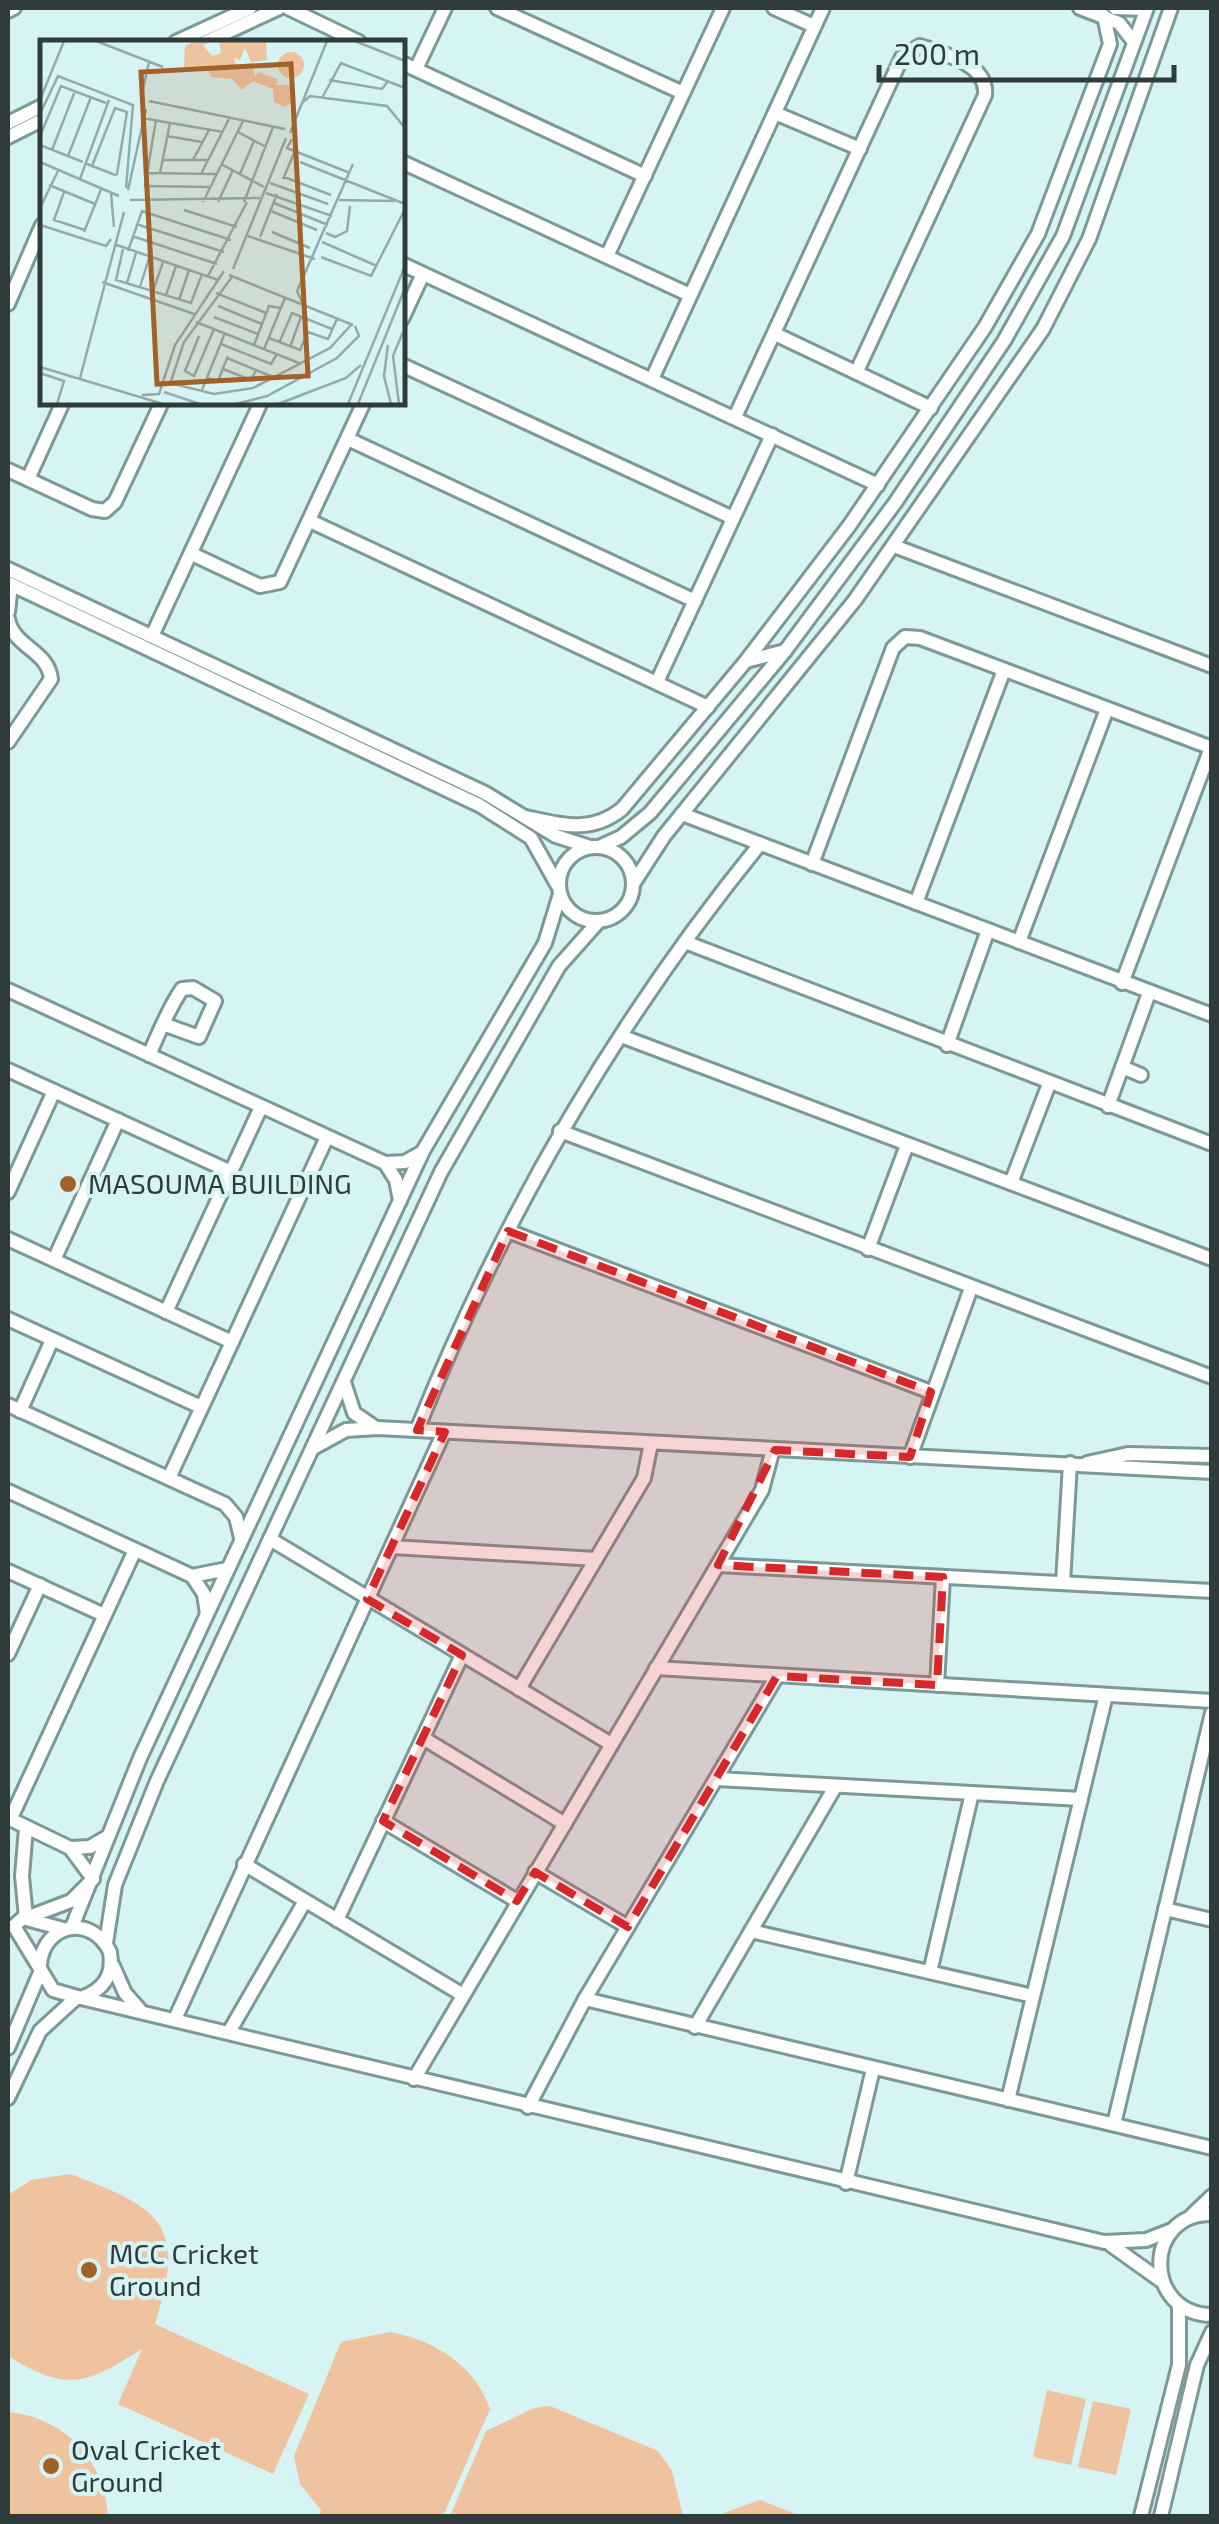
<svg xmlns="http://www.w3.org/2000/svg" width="1219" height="2524" font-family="'Exo 2',sans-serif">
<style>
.green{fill:#efc2a0}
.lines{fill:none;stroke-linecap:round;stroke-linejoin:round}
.minor-casing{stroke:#7c9897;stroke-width:18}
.minor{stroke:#fff;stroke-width:12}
.marked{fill:#d62828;fill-opacity:0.2;stroke:#d62828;stroke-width:8;stroke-dasharray:20 12;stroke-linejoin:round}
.poi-dot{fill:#a16129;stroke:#d6f4f3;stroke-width:4}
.labels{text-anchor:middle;stroke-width:8;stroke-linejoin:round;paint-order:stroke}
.poi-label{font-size:28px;fill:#303c3c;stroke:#d6f4f3;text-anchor:start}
.inset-road{fill:none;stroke:#94aaaa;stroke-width:2.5}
.view{fill:#a16129;fill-opacity:0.15;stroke:#a16129;stroke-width:5}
.inset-edge{fill:none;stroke:#303c3c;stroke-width:5}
</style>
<rect width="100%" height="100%" fill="#d6f4f3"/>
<!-- green -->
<g class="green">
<path d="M70,2174c94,35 116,51 85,150l154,70 -36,80 -155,-70 24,-55c-55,35 -74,44 -134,7v-161l23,-15z"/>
<path d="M390,2332c44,8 85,33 100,77l-47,107h-124l2,-6 -21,-26 -6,-28 47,-114z"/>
<path d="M1047,2390l39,9 -15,66 -38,-8z"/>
<path d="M1093,2401l38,8 -15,66 -38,-8z"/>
<path d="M550,2406l108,45 14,20 11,45h-233l36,-85 48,-23z"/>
<path d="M8,2412c57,6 96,47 100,104h-100z"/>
<path d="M760,2500l41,16h-86z"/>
</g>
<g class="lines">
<!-- minor casing -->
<g class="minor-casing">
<g id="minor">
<path d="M288,8l71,34"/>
<path d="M497,8l186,85"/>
<path d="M774,8l40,18"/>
<path d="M1080,8l39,15 15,19"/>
<path d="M1115,8l31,1"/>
<path d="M8,11l6,-3"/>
<path d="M176,42l74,-34"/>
<path d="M206,42l73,-34"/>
<path d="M402,63l243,113"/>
<path d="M416,69l29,-61"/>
<path d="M775,113l85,36"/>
<path d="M8,123l34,-17"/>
<path d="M8,137l34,-17"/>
<path d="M402,162l288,133"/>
<path d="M607,256l116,-248"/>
<path d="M402,264l476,221"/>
<path d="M8,304l34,-79"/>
<path d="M402,319l21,-45"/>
<path d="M775,334l156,74"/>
<path d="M402,365l331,153"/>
<path d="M652,379l171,-371"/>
<path d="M735,417l167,-360 18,-11c25,8 68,18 65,49l-128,276"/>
<path d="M348,439l347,162"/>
<path d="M8,470l84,39 13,2 10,-9 47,-100"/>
<path d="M28,479l35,-77"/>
<path d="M310,521l398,186"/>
<path d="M894,546l318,120"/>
<path d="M192,554l68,32 20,-4 84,-180"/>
<path d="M8,569l477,224 71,43 34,11"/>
<path d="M8,583l471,222 52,33 27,48"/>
<path d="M8,612l3,-27"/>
<path d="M8,619c6,29 40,31 43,60l-43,63"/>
<path d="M152,636l109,-234"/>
<path d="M746,661l39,-10"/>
<path d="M657,682l115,-247"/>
<path d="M682,814l530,201"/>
<path d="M526,817c36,8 65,17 96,-8l124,-148 103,-135 136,-199 53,-93 72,-190 -6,-28"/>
<circle cx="596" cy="884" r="37"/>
<path d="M599,847l22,-10 29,-24 135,-162 110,-148 109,-162 59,-105 84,-228"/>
<path d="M812,864l81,-216 12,-11 15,1 292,110"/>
<path d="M633,884l31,-48 191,-236 188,-271 46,-90 82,-231"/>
<path d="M916,903l88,-233"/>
<path d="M685,942l527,202"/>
<path d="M1019,942l88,-233"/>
<path d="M1122,983l89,-235"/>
<path d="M8,990l377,173 20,-1 14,-8"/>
<path d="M621,1036l591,223"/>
<path d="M947,1045l41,-115"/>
<path d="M149,1055c10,-22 19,-46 33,-66l11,-1 22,13 -16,36 -36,-13"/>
<path d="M1122,1067l19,8"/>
<path d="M8,1070l223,102"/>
<path d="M1108,1106l41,-113"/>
<path d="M560,1131l652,246"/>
<path d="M385,1163l11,17 4,21"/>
<path d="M1011,1183l38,-99"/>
<path d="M8,1192l46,-101"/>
<path d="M508,1231l423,161"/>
<path d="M8,1239l224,103"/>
<path d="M868,1249l39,-104"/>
<path d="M54,1260l64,-140"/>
<path d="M166,1312l95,-205"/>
<path d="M8,1319l193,88"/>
<path d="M344,1382l10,31 22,15"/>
<path d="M8,1405l217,99 11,13 5,21"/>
<path d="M20,1411l32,-71"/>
<path d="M417,1430c85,-212 199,-409 343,-586"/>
<path d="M315,1447l31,-17 32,-2 834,44"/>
<path d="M910,1457l61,-169"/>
<path d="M1087,1463l41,-9 84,2"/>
<path d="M169,1478l158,-341"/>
<path d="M8,1491l184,85 35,-7"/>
<path d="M270,1539l341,205"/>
<path d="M392,1547l204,12"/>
<path d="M718,1565l494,26"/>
<path d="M8,1571l96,44"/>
<path d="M192,1576l12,18 3,20"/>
<path d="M1063,1583l7,-120"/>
<path d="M8,1654l32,-69"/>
<path d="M656,1668l556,33"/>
<path d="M937,1685l6,-108"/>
<path d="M519,1689l125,-211 7,-35"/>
<path d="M423,1738l142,86"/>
<path d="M717,1779l364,20"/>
<path d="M8,1818l62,30 23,31 -22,22 -45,17 -4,-42 4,-48"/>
<path d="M10,1820l125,-270"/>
<path d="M383,1821l134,80"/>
<path d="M70,1848l20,-1 17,-10"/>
<path d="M244,1864l219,131"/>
<path d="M535,1872l93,55"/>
<path d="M1165,1909l47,11"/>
<path d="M337,1920l125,-265"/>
<path d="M72,1927l68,-169 283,-607 122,-208 15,-49"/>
<path d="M751,1931l282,65"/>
<path d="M106,1943l9,-58 42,-104 284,-609 118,-206 40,-45"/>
<path d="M40,1964c4,-41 52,-50 70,-12 4,24 -7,38 -29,46l-28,-8 -39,-64 9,-8 40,11"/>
<path d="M113,1966l12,27 15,17"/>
<path d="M930,1972l42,-179"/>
<path d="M81,1998l1023,244 42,-2 26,-10"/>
<path d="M585,1999l627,149"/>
<path d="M175,2019l269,-587"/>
<path d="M695,2027l140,-240"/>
<path d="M229,2032l76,-131"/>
<path d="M8,2048l33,-78"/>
<path d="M414,2079l348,-589 11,-41"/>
<path d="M8,2098l32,-67 36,-33"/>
<path d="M1008,2100l98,-405"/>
<path d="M528,2107l57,-108 192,-323"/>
<path d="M1114,2124l98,-411"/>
<path d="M846,2183l27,-114"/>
<path d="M1212,2214c-69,-1 -69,100 0,101"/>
<path d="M1192,2215l20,-19"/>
<path d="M1111,2245l49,35"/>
<path d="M1141,2516l38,-151v-60"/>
<path d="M1161,2516l36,-151 15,-33"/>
</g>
</g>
<!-- minor -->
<use href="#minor" class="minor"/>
</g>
<!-- marked area -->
<path class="marked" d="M508,1231l423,161 -21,65 -135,-7 -57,115 225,12 -6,108 -160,-9 -149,251 -93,-55 -18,29 -134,-80 79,-166 -95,-56 78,-167 -28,-2z"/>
<!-- markers -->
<g class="poi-dot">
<circle cx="68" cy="1184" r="10"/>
<circle cx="89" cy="2270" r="10"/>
<circle cx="51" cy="2466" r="10"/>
</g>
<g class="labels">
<!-- poi labels -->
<g class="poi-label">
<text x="88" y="1194">MASOUMA BUILDING</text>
<text x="109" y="2264">MCC Cricket<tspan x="109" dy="32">Ground</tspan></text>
<text x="71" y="2460">Oval Cricket<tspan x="71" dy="32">Ground</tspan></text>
</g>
</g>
<!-- overview -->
<g transform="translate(40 40)">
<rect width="365" height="365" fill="#d6f4f3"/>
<path d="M155,1h19l-11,4 9,11 9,-3 -2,-12h47l1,19 -16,2 -6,-14 -5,12 -6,-2 2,8h17l2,10 3,-4 20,7 -2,6h16l4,15 -11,7 -11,-5 -1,-13 -20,-8 -11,9 -10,-11 -21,-2 -4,-10h-23l1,-21zM238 25a13 13 0 1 1 26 0a13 13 0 1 1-26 0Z" fill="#efc2a0"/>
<path class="inset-road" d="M56,1l67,26M315,1l50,20M289,40l53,9 6,-8M101,58l8,-36M282,58l19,-35 64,25M0,60l24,-59M109,61l136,28M262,63l8,-7 77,10 18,22M0,74l18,-38 75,29 -7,83M102,78l81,14M116,80l-11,66 64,1M198,92l28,15M250,93l37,-92M0,96l21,-50 45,17M127,96l35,6M252,99l-5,9 63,25M0,105l43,17M12,110l23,-59M28,116l23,-59M123,120h45M153,120l16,-30M0,122l79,34M260,122l105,42M45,123l7,3 13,5 10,4 2,-1 10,-62 -12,-4 -23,58M181,124l43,23M107,133l69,1M120,133l10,-50M161,134l28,-55M200,134l14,-33M244,137l47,18M40,139l29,-79M243,139l12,-28M230,143l58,21M9,145l46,19M88,150l18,-81M24,152l-10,28 31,10M71,153l3,34M226,153l66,23M90,160l130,-2M299,160l56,1M163,162l40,-81M178,162l15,-32M204,162l29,-75M234,163l54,22M0,168l18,-37M144,170l53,17M231,171l46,19M96,184l88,28M0,185l66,21 5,-7M44,192l18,-45M232,192l38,16M286,193l9,4 12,-6 3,-25M92,196l85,28M208,196l67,23M220,197l17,-43M282,202l55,24M74,204l104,36M83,209l-7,31 75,23 11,-29M88,211l14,-40 89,29M281,217l50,19 34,-67M193,229l53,-131M189,235l124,50M168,236l39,-74M62,242l92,32M87,243l9,-30M100,247l9,-29M113,251l10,-29M176,253l50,20M126,255l10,-29M139,260l10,-30M263,264l-6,-13 56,-127M178,266l44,18M174,277l44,17M156,282l103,41M159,296l-14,35 9,5 20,-47M229,298l31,12 8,-18 20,7 9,-20M239,303l13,-30 40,16M181,304l50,20 6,-10M214,305l15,-39 11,2M348,305l-4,31 7,28M250,307l11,-30M224,309l21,-51M365,310v33M187,318l46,19M0,327l123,37M183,329l28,11 5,-10M0,333l24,8 -7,23M40,338l44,-166M167,338l11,3 10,-25M131,341l13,-39 48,-65M126,342l48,12 39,-6 77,-40 21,-23M162,350l23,-57M124,352l36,12M102,355l17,-1 16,-49 49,-74M196,364l31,-8 70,-38 22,-22 -4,-10M238,364l68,-26 15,-13M308,364l57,-138M318,364l47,-116M359,364l-6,-48 10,-24"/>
<path class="view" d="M251,24l17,312 -151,8 -16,-312z"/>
<rect width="365" height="365" class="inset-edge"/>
</g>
<!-- border -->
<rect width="1219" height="2524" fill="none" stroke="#303c3c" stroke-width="20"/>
<!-- scale -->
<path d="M879 65v15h295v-15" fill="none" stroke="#303c3c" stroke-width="5"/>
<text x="894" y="65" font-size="30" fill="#303c3c" stroke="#d6f4f3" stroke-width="8" paint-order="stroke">200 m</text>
</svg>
